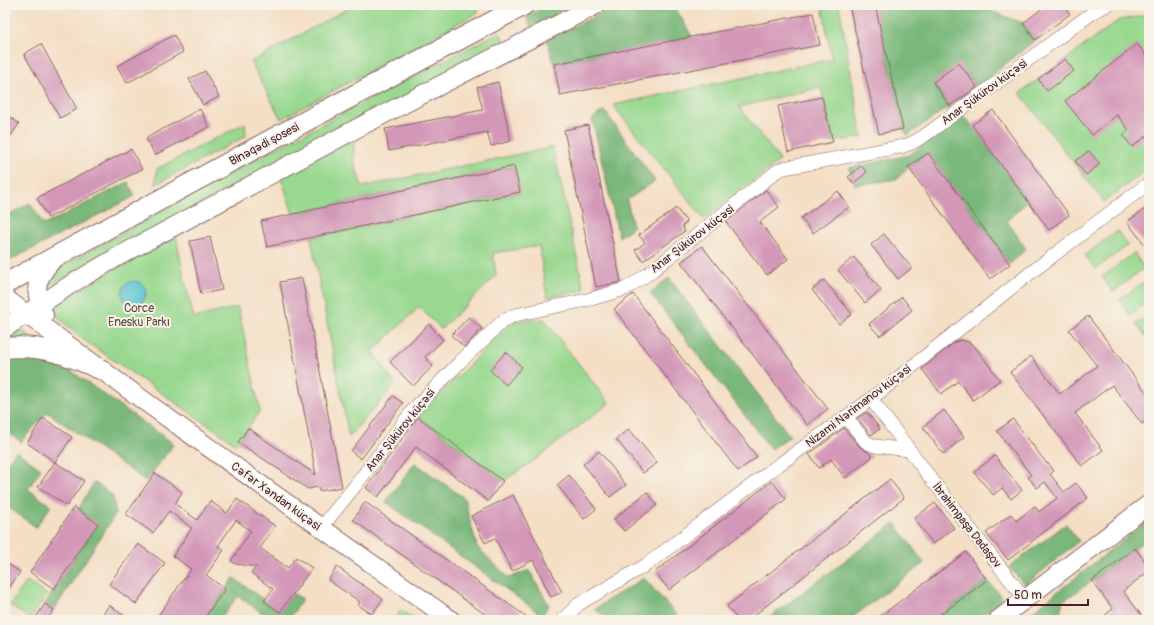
<svg xmlns="http://www.w3.org/2000/svg" width="1154" height="625" font-family="Pangolin,sans-serif">
<style>
.green{fill:#98d88f;stroke:#717c5d}
.forest{fill:#7ab87a;stroke:#626c52}
.water{fill:#59c5d1;stroke:#52727e}
.building{fill:#d398b8}
.lines{fill:none;stroke-linecap:round;stroke-linejoin:round}
.street-casing{stroke:#866261;stroke-width:14}
.secondary-casing{stroke:#866261;stroke-width:20}
.primary-casing{stroke:#866261;stroke-width:22}
.street{stroke:#fff;stroke-width:13}
.secondary{stroke:#fff;stroke-width:18}
.primary{stroke:#fff;stroke-width:20}
.labels{text-anchor:middle;stroke-width:4;stroke-linejoin:round;paint-order:stroke}
.street-label{font-size:12px;fill:#4a1f2b;stroke:#f7f3e8}
.park-label{font-size:12px;fill:#5e4d44;stroke:#f7f3e8}
</style>
<rect width="100%" height="100%" fill="#f7f3e8"/>
<filter id="ink" filterUnits="userSpaceOnUse"><feTurbulence type="fractalNoise" baseFrequency=".025" numOctaves="2"/><feDisplacementMap in="SourceGraphic" scale="8" xChannelSelector="R" yChannelSelector="G"/><feConvolveMatrix kernelMatrix="1 2 1 2 8 2 1 2 1" color-interpolation-filters="sRGB"/></filter>
<filter id="wash" filterUnits="userSpaceOnUse"><feTurbulence type="fractalNoise" baseFrequency=".012" numOctaves="4" result="noise"/><feDisplacementMap in="SourceGraphic" scale="16" xChannelSelector="R" yChannelSelector="G"/><feGaussianBlur stdDeviation="0.9" result="paint"/><feColorMatrix in="noise" values="0 0 0 0 0 0 0 0 0 0 0 0 0 0 0 0 0 1.4 0 .05"/><feComposite in="paint" operator="in"/></filter>
<g filter="url(#wash)">
<rect width="100%" height="100%" fill="#f4dec4"/>
<!-- green -->
<g class="green">
<path d="M354,5h121l4,7 -198,107 -30,-57z"/>
<path d="M822,5h17l23,132 -29,5 -12,-55 -82,20 41,53 -76,59 -91,-114 219,-46z"/>
<path d="M1149,15v153l-45,34 -84,-109 99,-73z"/>
<path d="M499,32l7,12 -152,81v37l8,25 191,-40 31,143 -37,7 -8,-51 -46,7 3,23 -55,53 -22,-22 -46,44 22,33 -46,53 -38,-199 209,-46 -6,-26 -221,48 -17,-51 -229,124 3,-14 219,-121z"/>
<path d="M245,123l1,13 -91,49 2,-16z"/>
<path d="M1117,231l11,14 -32,24 -11,-14z"/>
<path d="M176,236l8,42 10,40 44,-11 22,104 -22,31 -2,2 -158,-108 -20,-19 -3,-11 49,-31z"/>
<path d="M1134,253l10,15 -31,24 -11,-15z"/>
<path d="M1149,278v22l-19,15 -11,-15z"/>
<path d="M1149,315v23l-1,1 -12,-15z"/>
<path d="M544,319l65,84 -74,57 -32,21 -85,-65 95,-95z"/>
<path d="M15,325l17,13 -27,3v-9z"/>
<path d="M27,581l20,14 -17,24 -20,-14z"/>
<path d="M401,610l14,10h-21z"/>
</g>
<!-- forest -->
<g class="forest">
<path d="M547,5h26l-42,22 -5,-10z"/>
<path d="M617,5h57l18,32 -138,27 -7,-24z"/>
<path d="M875,5h108v3l40,15 12,17 -58,47 -18,-24 -26,19 17,24 -42,29 -5,-6z"/>
<path d="M604,110l51,71 -28,19 6,27 -14,10 -27,-118z"/>
<path d="M964,116l8,9 56,76 -21,20 19,28 -16,15 -82,-111 -20,14 -11,12 -42,6 -6,-17 60,-13z"/>
<path d="M128,182l7,14 -128,66 -2,-4v-41l25,-14 14,22z"/>
<path d="M669,278l121,158 -19,13 -121,-156z"/>
<path d="M5,354l48,7 18,10 103,73 -28,37 -99,-69 -26,30 -16,-12z"/>
<path d="M16,451l25,18 -13,20 23,17 -15,21 -31,-22v-38z"/>
<path d="M415,463l49,35 13,49 32,31 20,-8 20,35 -7,10 -156,-113z"/>
<path d="M94,482l18,13 4,18 -62,97 -9,-6 28,-43 4,-8 21,-29 -20,-14z"/>
<path d="M1149,520v17l-57,44 -29,20 -5,19h-25l-5,-5z"/>
<path d="M895,523l29,40 -75,57h-83z"/>
<path d="M1066,524l13,17 -54,44 -16,-18z"/>
<path d="M234,578l46,34 14,-18 9,5 -15,21h-16l-34,-24 -18,24h-17z"/>
<path d="M644,578l37,42h-70l-17,-11z"/>
<path d="M987,580l16,19 -28,21h-42z"/>
</g>
<!-- water -->
<circle class="water" cx="134" cy="293" r="12"/>
<g id="blocks">
<!-- building -->
<g class="building">
<path d="M849,5h26l28,124 -24,5z"/>
<path d="M1047,5h16l7,9 -35,26 -12,-17z"/>
<path d="M813,13l7,32 -260,50 -6,-31z"/>
<path d="M174,35l9,17 -56,31 -10,-17z"/>
<path d="M41,44l36,65 -17,9 -36,-64z"/>
<path d="M1137,44l12,15v75l-17,13 -9,-12 6,-5 -12,-15 -25,20 -27,-34z"/>
<path d="M1065,59l9,12 -27,20 -9,-12z"/>
<path d="M959,63l18,24 -27,19 -17,-24z"/>
<path d="M205,71l14,26 -16,8 -14,-26z"/>
<path d="M498,82l13,59 -20,5 -4,-14 -98,19 -4,-22 98,-19 -6,-23z"/>
<path d="M822,97l11,45 -45,10 -10,-46z"/>
<path d="M200,109l9,18 -54,28 -9,-17z"/>
<path d="M993,110l76,105 -20,15 -77,-105z"/>
<path d="M5,113l14,11 -14,20z"/>
<path d="M588,125l33,157 -25,5 -32,-157z"/>
<path d="M131,149l11,20 -94,49 -11,-20z"/>
<path d="M1089,151l11,13 -14,11 -11,-14z"/>
<path d="M928,153l82,111 -20,15 -82,-112z"/>
<path d="M514,166l6,26 -253,55 -6,-26z"/>
<path d="M861,166l6,6 -13,11 -6,-6z"/>
<path d="M766,190l13,17 -19,15 28,37 -21,16 -41,-53z"/>
<path d="M838,191l11,16 -36,26 -12,-15z"/>
<path d="M1149,206v44l-22,-28z"/>
<path d="M676,208l11,14 -5,4 3,5 -42,30 -8,-11 10,-7 -6,-8z"/>
<path d="M884,234l28,34 -14,11 -27,-34z"/>
<path d="M210,237l12,53 -21,4 -11,-53z"/>
<path d="M702,246l126,163 -21,16 -126,-163z"/>
<path d="M854,257l27,33 -16,13 -27,-33z"/>
<path d="M302,278l40,209 -23,4 -1,-4 -10,2 -70,-47 10,-14 68,47 -36,-193z"/>
<path d="M824,280l28,34 -13,10 -27,-34z"/>
<path d="M633,294l124,163 -19,14 -124,-162z"/>
<path d="M902,297l10,13 -32,26 -11,-12z"/>
<path d="M1088,316l61,80v22l-7,6 -30,-39 -37,28 28,37 -21,16 -72,-94 21,-16 29,38 37,-28 -28,-36z"/>
<path d="M469,317l13,12 -18,18 -13,-12z"/>
<path d="M429,324l14,16 -18,17 8,9 -20,20 -23,-24z"/>
<path d="M961,340l8,2 7,6 24,32 -27,20 -15,-19 -17,13 -19,-25 33,-27z"/>
<path d="M506,352l16,15 -16,18 -16,-15z"/>
<path d="M393,396l10,7 -42,56 -10,-8z"/>
<path d="M944,410l20,27 -21,17 -20,-27z"/>
<path d="M867,412l13,17 -9,6 -14,-17z"/>
<path d="M418,417l85,64 -15,20 -72,-54 -38,50 -12,-9z"/>
<path d="M43,418l29,19 -17,25 -28,-19z"/>
<path d="M1013,419l34,45 1,-1 6,8 -4,3 14,18 12,-9 12,15 -80,62 -22,-27 25,-19 5,7 19,-15 4,6 18,-14 -12,-16 -8,6 -9,-11 3,-2 -34,-44z"/>
<path d="M844,428l16,19 8,5 4,5 -27,21 -14,-19 -12,9 -10,-14z"/>
<path d="M629,429l28,34 -14,10 -27,-34z"/>
<path d="M599,451l27,34 -16,12 -27,-33z"/>
<path d="M995,456l27,34 -11,9 -9,-11 -9,7 -19,-23z"/>
<path d="M55,462l29,19 -17,25 -29,-19z"/>
<path d="M155,473l27,19 -7,12 22,16 13,-19 17,12 10,-14 38,27 -15,22 28,20 8,-11 16,11 -32,44 -16,-11 9,-12 -22,-16 5,-6 -20,-3 -5,-3 20,-30 -15,-11 -18,26 6,4 -18,25 19,14 -22,31h-48l36,-51 -18,-13 19,-28 -23,-17 -16,22 -27,-19z"/>
<path d="M569,475l27,34 -12,10 -27,-34z"/>
<path d="M890,479l14,19 -156,122h-10l-11,-14z"/>
<path d="M772,481l14,18 -117,91 -14,-18z"/>
<path d="M647,492l10,13 -33,26 -10,-12z"/>
<path d="M513,495l49,97 -11,5 -18,-37 -21,11 -17,-33 -10,5 -14,-27z"/>
<path d="M365,502l166,118h-38l-140,-100z"/>
<path d="M935,503l19,25 -21,16 -19,-26z"/>
<path d="M74,507l24,17 -26,36 1,1 -19,28 -24,-17z"/>
<path d="M138,544l27,19 -29,41 -27,-20z"/>
<path d="M1135,548l14,19v4l-26,20 22,29h-46l14,-11 -21,-28z"/>
<path d="M966,552l21,28 -54,40h-58z"/>
<path d="M5,562l15,10 -15,22z"/>
<path d="M337,567l46,32 -11,15 -14,-9 2,-3 -32,-22z"/>
<path d="M45,604l9,6 -7,10h-13z"/>
<path d="M109,605l21,15h-31z"/>
</g>
</g>
</g>
<g filter="url(#ink)">
<use href="#blocks" fill-opacity="0" stroke="#866261" stroke-width="1"/>
<g class="lines">
<!-- street casing -->
<g class="street-casing">
<g id="street">
<path d="M871,399l61,81 93,119"/>
<path d="M846,417l20,25 9,4 34,4"/>
<path d="M321,528l34,-42 59,-77 47,-48 42,-40 12,-6 76,-16 34,-10 23,-15 129,-103 7,-3 120,-22 8,-3 12,-7 171,-125 12,-6"/>
<path d="M562,620l17,-16 67,-39 131,-99 94,-67 158,-125 120,-91"/>
</g>
</g>
<!-- secondary casing -->
<g class="secondary-casing">
<g id="secondary">
<path d="M5,298c146,110 297,216 446,322"/>
<path d="M44,315c-12,-28 -8,-37 11,-58"/>
<path d="M5,328l68,-45 46,-27 246,-132 231,-119"/>
<path d="M998,620l151,-116"/>
</g>
</g>
<!-- primary casing -->
<g class="primary-casing">
<g id="primary">
<path d="M5,284l271,-147 248,-132"/>
<path d="M5,348c37,-4 64,7 97,22"/>
</g>
</g>
<!-- street -->
<use href="#street" class="street"/>
<!-- secondary -->
<use href="#secondary" class="secondary"/>
<!-- primary -->
<use href="#primary" class="primary"/>
</g>
</g>
<g class="labels">
<!-- street labels -->
<g class="street-label">
<text transform="translate(984 92) rotate(-36)" y="4">Anar Şükürov küçəsi</text>
<text transform="translate(264 144) rotate(-28)" y="4">Binəqədi şosesi</text>
<text transform="translate(692 239) rotate(-38)" y="4">Anar Şükürov küçəsi</text>
<text transform="translate(858 406) rotate(-37)" y="4">Nizami Nərimanov küçəsi</text>
<text transform="translate(400 430) rotate(-51)" y="4">Anar Şükürov küçəsi</text>
<text transform="translate(276 496) rotate(36)" y="4">Cəfər Xəndan küçəsi</text>
<text transform="translate(967 525) rotate(52)" y="4">İbrahimpaşa Dadaşov</text>
</g>
<!-- park labels -->
<g class="park-label">
<text x="139" y="312">Corce<tspan x="139" dy="14">Enesku Parkı</tspan></text>
</g>
</g>
<!-- margin -->
<rect width="1154" height="625" fill="none" stroke="#f7f3e8" stroke-width="20"/>
<!-- scale -->
<path d="M1008 599v6h80v-6" fill="none" stroke="#4a1f2b" stroke-width="2"/>
<text x="1014" y="599" font-size="12" fill="#4a1f2b" stroke="#f7f3e8" stroke-width="3" paint-order="stroke">50 m</text>
</svg>
